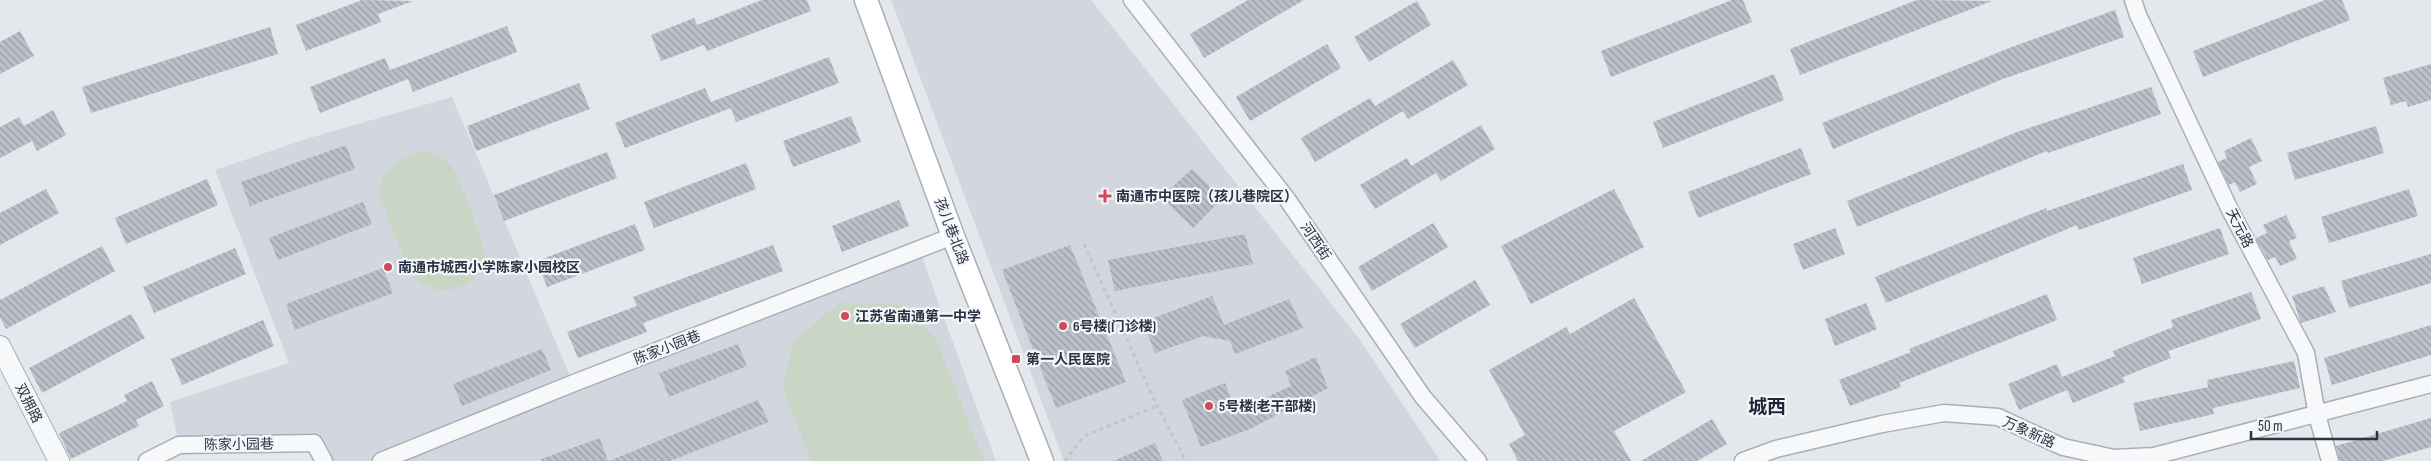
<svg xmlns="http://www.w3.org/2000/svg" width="2431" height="461" font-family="'Sofia Sans Condensed','Noto Sans SC',sans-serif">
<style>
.built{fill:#d2d6de}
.green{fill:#c9d6c5}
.building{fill:url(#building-back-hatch)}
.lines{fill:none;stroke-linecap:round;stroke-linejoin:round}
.minor-casing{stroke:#a9aeb7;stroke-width:19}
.tertiary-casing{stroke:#a9aeb7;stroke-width:22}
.secondary-casing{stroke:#a9aeb7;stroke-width:25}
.path{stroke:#c2c5cb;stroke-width:3;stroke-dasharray:4 4;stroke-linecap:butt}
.minor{stroke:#f7f8fa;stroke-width:16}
.tertiary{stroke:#f7f8fa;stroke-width:20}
.secondary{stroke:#fff;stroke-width:22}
.poi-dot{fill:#d1495b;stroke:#f4f6f9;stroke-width:2}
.labels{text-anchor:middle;stroke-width:4.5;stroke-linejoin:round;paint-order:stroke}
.poi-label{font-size:14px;font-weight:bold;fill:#2b3445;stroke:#f4f6f9;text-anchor:start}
.street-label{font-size:14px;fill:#2b3445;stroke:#f4f6f9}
.district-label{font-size:19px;font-weight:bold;fill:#1d2536;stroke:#f4f6f9}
</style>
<defs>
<pattern id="building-back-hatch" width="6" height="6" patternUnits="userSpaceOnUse" patternTransform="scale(1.25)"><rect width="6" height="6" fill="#bbc0ca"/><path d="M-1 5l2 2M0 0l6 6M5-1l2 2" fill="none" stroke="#989da6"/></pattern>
</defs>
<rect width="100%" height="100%" fill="#e4e7ec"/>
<!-- built -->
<g class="built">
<path d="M891,0h200l269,340 80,121h-376z"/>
<path d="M452,97l121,286 346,-134 77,212h-672l-10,-18 -135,2 -9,-43 119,-39 -74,-193 91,-31z"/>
</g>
<!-- green -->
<g class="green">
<path d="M424,151c10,4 22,8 29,18 8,13 35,81 31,94 -5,18 -26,28 -43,27 -10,-1 -20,-7 -28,-12 -6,-14 -33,-76 -33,-86 2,-24 23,-36 44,-41z"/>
<path d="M839,303l62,1 34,33 49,124h-173l-28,-72 10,-47z"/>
</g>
<!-- building -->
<g class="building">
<path d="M362,0l51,1 -35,13 3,8 -75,29 -10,-26z"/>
<path d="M762,0h45l4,11 -104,40 -3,-6 -43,16 -10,-26 43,-17 3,7z"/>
<path d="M1248,0h56l-100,58 -14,-24z"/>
<path d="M1732,0h11l9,22 -141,55 -10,-26z"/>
<path d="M1917,0l75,1 -192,74 -10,-26z"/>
<path d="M2325,0h17l8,20 -147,57 -10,-26z"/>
<path d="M1417,1l14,24 -62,37 -15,-25z"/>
<path d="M2115,10l9,27 -121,42 -170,70 -11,-26 190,-76z"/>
<path d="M507,26l10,26 -104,40 -5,-13 -88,34 -10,-26 75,-29 5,12z"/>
<path d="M270,27l8,27 -187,59 -9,-26z"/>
<path d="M20,31l14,25 -34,18v-32z"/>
<path d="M1327,44l14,24 -91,53 -14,-24z"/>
<path d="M829,57l10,26 -103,39 -5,-14 -106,40 -10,-25 90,-35 6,14z"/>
<path d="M1453,60l15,25 -60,34 -5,-8 -88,51 -14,-24 69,-40 5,8z"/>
<path d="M2431,64v36l-23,7 -2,-6 -15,4 -8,-27z"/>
<path d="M1774,74l10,26 -121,48 -10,-26z"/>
<path d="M579,83l11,26 -114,42 -9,-25z"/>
<path d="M2151,87l10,27 -113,39 -1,-2 -190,76 -10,-26 170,-69z"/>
<path d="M53,110l13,25 -29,16 -5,-10 -32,17v-31l19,-10 5,9z"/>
<path d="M851,116l10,26 -68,25 -10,-26z"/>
<path d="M1481,125l14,24 -54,32 -5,-8 -61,36 -15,-24 47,-27 4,8z"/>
<path d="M2376,126l8,27 -89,27 -8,-27z"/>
<path d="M2251,138l11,23 -13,6 8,17 -17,8 -5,-10 -6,3 -11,-23 9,-4 -3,-7z"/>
<path d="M346,145l9,24 -105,37 -9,-24z"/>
<path d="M1801,148l10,26 -113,44 -10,-26z"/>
<path d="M607,152l10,26 -113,43 -10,-26z"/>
<path d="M746,163l10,26 -102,39 -10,-26z"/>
<path d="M2183,164l9,26 -113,40 -2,-5 -191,78 -11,-26 171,-69 1,3z"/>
<path d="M1192,169l30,30 -29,29 -32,-31z"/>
<path d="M207,179l11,26 -92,39 -11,-26z"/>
<path d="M46,189l13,24 -59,32v-32z"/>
<path d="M1614,189l30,58 -113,57 -30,-58z"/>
<path d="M2409,189l9,27 -89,27 -8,-26z"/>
<path d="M899,200l10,26 -67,26 -10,-26z"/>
<path d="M363,202l9,22 -94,36 -9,-22z"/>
<path d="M2286,215l11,23 -8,3 8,18 -17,7 -5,-9 -7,3 -12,-22 11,-5 -4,-8z"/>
<path d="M1433,223l15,24 -76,44 -14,-24z"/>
<path d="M635,224l10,26 -98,37 -10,-26z"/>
<path d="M1835,228l10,26 -42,16 -10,-26z"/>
<path d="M2220,228l9,26 -87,30 -9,-26z"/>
<path d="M1245,234l8,30 -138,27 -7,-31z"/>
<path d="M773,245l10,26 -140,52 4,9 -69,26 -11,-26 70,-26 -4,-9z"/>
<path d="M1070,245l56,137 -70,26 -54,-138z"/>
<path d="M102,246l13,25 -109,58 -6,-12v-17z"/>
<path d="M235,248l11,26 -92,39 -11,-26z"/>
<path d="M2431,254v29l-82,25 -8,-27z"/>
<path d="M383,268l10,25 -98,37 -9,-26z"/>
<path d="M1475,280l15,25 -75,43 -15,-24z"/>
<path d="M2324,286l12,26 -35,11 -9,-27z"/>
<path d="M2251,292l10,27 -93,32 3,7 -48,19 2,5 -52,21 -6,-13 -48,20 -11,-26 49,-20 5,13 53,-21 -2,-5 60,-24 -2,-7z"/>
<path d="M2047,294l10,26 -158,63 2,4 -51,19 -11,-26 72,-28 -2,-3z"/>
<path d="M1212,296l12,29 65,-26 14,29 -68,26 -5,-13 -27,-5 -48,17 -12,-31z"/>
<path d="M1634,298l52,94 -72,39 17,30h-113l-9,-17 16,-9 -36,-65 77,-43 4,7z"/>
<path d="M1866,303l11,26 -42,17 -10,-27z"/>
<path d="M131,314l14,24 -103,55 -13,-25z"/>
<path d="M263,320l11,26 -92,39 -11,-26z"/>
<path d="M2431,325v30l-99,30 -8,-27z"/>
<path d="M738,344l9,22 -78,31 -10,-24z"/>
<path d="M542,349l9,21 -89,36 -9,-22z"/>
<path d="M1316,357l12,31 -78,41 -49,18 -19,-47 43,-17 11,28 55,-25 -6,-15z"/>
<path d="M2294,361l6,27 -87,20 1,6 -74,17 -7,-28 75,-16 -1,-7z"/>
<path d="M152,381l12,25 -28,14 3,6 -68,33 -12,-26 68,-32 -3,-6z"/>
<path d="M758,400l11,22 -99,39h-61z"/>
<path d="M2431,418v29l-48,14h-43l-4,-15z"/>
<path d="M1712,419l15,25 -30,17h-56z"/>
<path d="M600,438l8,23h-66l-1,-2z"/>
<path d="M1155,443l8,18h-50z"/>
</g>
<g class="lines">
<!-- minor casing -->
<g class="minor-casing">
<g id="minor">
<path d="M1132,0l155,199 136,198 55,64"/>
<path d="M2133,0l5,15 92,195 76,143 11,62 13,46"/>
<path d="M147,461l32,-16 135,-2 10,18"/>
<path d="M381,461l193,-78 379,-147"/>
<path d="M1743,461l33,-12 106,-25 62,-11 54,4 65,30 51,11 40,-2 277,-72"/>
</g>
</g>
<!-- tertiary casing -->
<g class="tertiary-casing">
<path id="tertiary" d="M0,346l59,115"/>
</g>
<!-- secondary casing -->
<g class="secondary-casing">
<path id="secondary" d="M866,0l87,236 89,225"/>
</g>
<!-- path -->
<g class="path">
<path d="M1084,244l73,162 29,55"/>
<path d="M1065,461l19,-25 73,-30"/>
</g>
<!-- minor -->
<use href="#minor" class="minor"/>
<!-- tertiary -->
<use href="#tertiary" class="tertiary"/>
<!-- secondary -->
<use href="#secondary" class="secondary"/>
</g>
<!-- markers -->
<g class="poi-dot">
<path d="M1102.5 188.5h5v5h5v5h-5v5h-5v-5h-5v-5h5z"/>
<circle cx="388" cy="267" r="5"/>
<circle cx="845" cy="316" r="5"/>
<circle cx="1063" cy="326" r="5"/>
<rect x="1011" y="354" width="10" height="10" rx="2.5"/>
<circle cx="1209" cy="406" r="5"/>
</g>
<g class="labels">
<!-- poi labels -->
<g class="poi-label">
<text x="1116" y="201">南通市中医院（孩儿巷院区）</text>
<text x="398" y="272">南通市城西小学陈家小园校区</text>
<text x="855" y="321">江苏省南通第一中学</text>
<text x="1073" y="331">6号楼(门诊楼)</text>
<text x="1026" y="364">第一人民医院</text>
<text x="1219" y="411">5号楼(老干部楼)</text>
</g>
<!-- street labels -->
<g class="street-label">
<text transform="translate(2240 228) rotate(63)" y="5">天元路</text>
<text transform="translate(952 231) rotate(69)" y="5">孩儿巷北路</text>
<text transform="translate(1316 241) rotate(56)" y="5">河西街</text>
<text transform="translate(667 347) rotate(-21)" y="5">陈家小园巷</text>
<text transform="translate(29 403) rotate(63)" y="5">双拥路</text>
<text transform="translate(2029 432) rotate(24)" y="5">万象新路</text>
<text transform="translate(239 444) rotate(-1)" y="5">陈家小园巷</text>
</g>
<!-- district labels -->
<g class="district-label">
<text x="1767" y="413">城西</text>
</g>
</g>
<!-- scale -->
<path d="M2251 431v8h126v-8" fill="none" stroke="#2b3445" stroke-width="2.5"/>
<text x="2258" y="431" font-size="15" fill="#2b3445" stroke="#f4f6f9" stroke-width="4" paint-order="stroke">50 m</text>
</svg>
